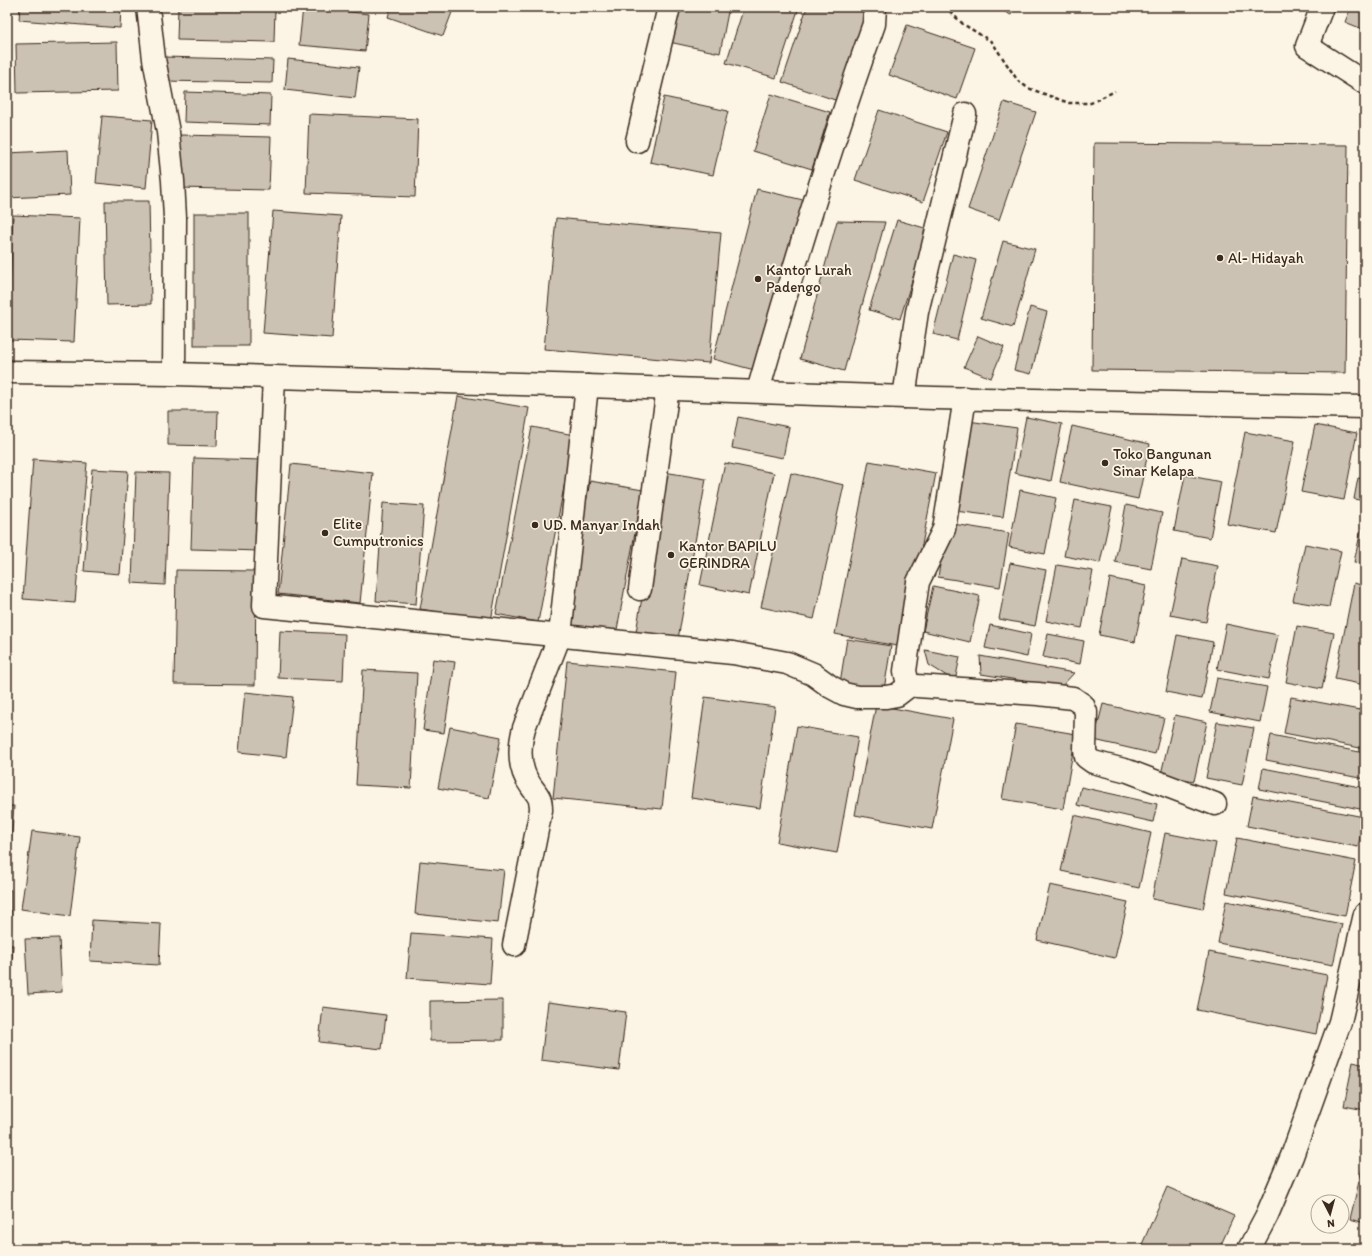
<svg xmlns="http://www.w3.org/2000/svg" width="1372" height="1256" font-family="Itim,sans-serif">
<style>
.building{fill:#ccc2b3;stroke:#3b2a1e}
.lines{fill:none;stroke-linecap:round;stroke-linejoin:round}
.minor-casing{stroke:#3b2a1e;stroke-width:25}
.major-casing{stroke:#3b2a1e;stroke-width:25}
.path{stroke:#3b2a1e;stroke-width:2.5;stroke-dasharray:4 3;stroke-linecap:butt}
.minor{stroke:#fcf5e5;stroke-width:22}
.major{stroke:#fcf5e5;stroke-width:22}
.poi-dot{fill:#3b2a1e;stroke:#fcf5e5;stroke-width:1.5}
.labels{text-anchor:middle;stroke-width:3.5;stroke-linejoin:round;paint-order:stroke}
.poi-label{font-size:15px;fill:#3b2a1e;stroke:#fcf5e5;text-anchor:start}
</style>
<rect width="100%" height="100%" fill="#fcf5e5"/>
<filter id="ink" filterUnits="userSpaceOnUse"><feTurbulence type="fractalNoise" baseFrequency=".025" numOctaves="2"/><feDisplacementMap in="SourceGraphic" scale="8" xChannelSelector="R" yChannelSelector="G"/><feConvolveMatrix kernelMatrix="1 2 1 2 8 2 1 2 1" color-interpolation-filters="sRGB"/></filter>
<g filter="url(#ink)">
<!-- building -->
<g class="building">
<path d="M20,7h101l-1,21 -101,-8z"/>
<path d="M178,7h97l-1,35 -97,-2z"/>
<path d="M303,7l66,7 -4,37 -66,-6z"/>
<path d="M391,7h63l-11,29 -55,-19z"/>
<path d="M676,7h53l-9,46 -51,-11z"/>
<path d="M744,7h55l-23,71 -50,-15z"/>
<path d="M807,7h42l22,7 -30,88 -59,-20z"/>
<path d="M995,7h20l-4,8z"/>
<path d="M1351,7h14v23l-20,-8z"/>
<path d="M907,25l68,23 -18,51 -68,-24z"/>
<path d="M117,42l1,49 -101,2 -1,-49z"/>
<path d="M164,57l109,3 -1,23 -109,-2z"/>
<path d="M288,59l71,8 -4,31 -70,-8z"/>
<path d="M185,92l86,3 -1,30 -86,-3z"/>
<path d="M771,94l59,18 -18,57 -59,-18z"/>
<path d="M664,97l64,14 -15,64 -63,-13z"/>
<path d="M1004,102l32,10 -37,108 -31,-11z"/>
<path d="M879,110l68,22 -24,70 -68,-22z"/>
<path d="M309,114l109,5 -3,78 -109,-4z"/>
<path d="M102,116l50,4 -6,68 -50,-5z"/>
<path d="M180,135l91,2 -2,53 -91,-2z"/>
<path d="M1094,143l254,2 -3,228 -253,-3z"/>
<path d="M68,150l2,45 -63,3v-45z"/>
<path d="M757,189l46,11 -45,171 -45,-12z"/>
<path d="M105,201h44l2,103 -44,1z"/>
<path d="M273,211l68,5 -9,122 -69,-5z"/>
<rect x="194" y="213" width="55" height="133"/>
<path d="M13,215l67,3 -6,124 -66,-2z"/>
<path d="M556,218l165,15 -12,130 -165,-14z"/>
<path d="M897,220l31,9 -28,90 -31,-9z"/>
<path d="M837,221l48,1 -41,149 -44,-12z"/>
<path d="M1003,241l32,8 -22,78 -32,-9z"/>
<path d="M953,254l23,6 -19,80 -24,-6z"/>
<path d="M1030,307l17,5 -16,62 -17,-4z"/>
<path d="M978,336l26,11 -13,31 -27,-11z"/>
<path d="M458,396l71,12 -38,213 -71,-12z"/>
<path d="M168,411h50l-1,35 -49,-1z"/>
<path d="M738,417l51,10 -6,31 -51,-10z"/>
<path d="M1026,417l36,7 -11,57 -36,-8z"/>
<path d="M968,421l49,7 -14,89 -48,-6z"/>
<path d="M1315,425l42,8 -13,67 -43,-8z"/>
<path d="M1072,426l78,18 -12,55 -78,-17z"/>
<path d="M532,427l42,8 -36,187 -42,-8z"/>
<path d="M1245,432l50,9 -19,92 -49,-9z"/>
<path d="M1365,450v13h-2z"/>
<path d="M194,458l68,2 -2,91 -69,-2z"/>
<path d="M33,459l54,4 -12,140 -52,-4z"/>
<path d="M869,461l67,12 -34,174 -67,-13z"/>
<path d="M725,463l49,10 -25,122 -49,-10z"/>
<path d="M291,464l82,9 -13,130 -82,-9z"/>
<path d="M92,469l36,2 -8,103 -36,-3z"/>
<path d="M136,472l33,1 -4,112 -33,-2z"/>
<path d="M664,472l42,7 -28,160 -42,-7z"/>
<path d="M791,473l53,12 -30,134 -53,-12z"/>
<path d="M1185,475l36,7 -11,56 -36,-7z"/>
<path d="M1358,478l7,1v22l-11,-2z"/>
<path d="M590,481l53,9 -27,145 -53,-10z"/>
<path d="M1020,490l36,8 -11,56 -36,-7z"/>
<path d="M1075,500l37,7 -12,56 -36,-7z"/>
<path d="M383,503l41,3 -8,98 -40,-3z"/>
<path d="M1126,505l36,8 -11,56 -36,-7z"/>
<path d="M1363,521h2v43l-11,-2z"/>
<path d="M947,523l62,10 -9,54 -62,-10z"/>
<path d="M1305,544l36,7 -12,56 -36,-6z"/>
<path d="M1182,559l36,7 -12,56 -36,-7z"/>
<path d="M1010,563l36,7 -11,56 -36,-7z"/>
<path d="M1057,565l36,6 -11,57 -36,-7z"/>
<path d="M176,570l80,1 -1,114 -81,-1z"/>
<path d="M1110,578l36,8 -11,56 -36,-7z"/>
<path d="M1354,583l11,3v99l-30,-6z"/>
<path d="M933,586l47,10 -10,46 -47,-11z"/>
<path d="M1226,624l52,11 -9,44 -52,-10z"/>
<path d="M990,625l41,9 -4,23 -42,-9z"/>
<path d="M1297,626l37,7 -12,56 -36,-7z"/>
<path d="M280,631l65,3 -2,47 -65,-3z"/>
<path d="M1048,634l36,7 -4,23 -37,-7z"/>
<path d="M1177,635l36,7 -11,57 -36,-7z"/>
<path d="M847,639l44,7 -8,50 -44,-7z"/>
<path d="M925,650l35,7 -5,24 -26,-16z"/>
<path d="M980,656l94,17 -13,14 -80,-13z"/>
<path d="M433,659l22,3 -11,71 -21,-3z"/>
<path d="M567,661l109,11 -14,137 -109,-11z"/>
<path d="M363,670l54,3 -6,115 -55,-3z"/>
<path d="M1217,678l50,9 -7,35 -50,-10z"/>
<path d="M245,692l48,5 -7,60 -47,-5z"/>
<path d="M705,697l70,10 -15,101 -69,-10z"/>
<path d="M1291,697l74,14v38l-81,-16z"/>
<path d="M1103,704l61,14 -9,36 -61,-14z"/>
<path d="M876,705l77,14 -21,110 -77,-14z"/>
<path d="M1175,715l32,7 -13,59 -33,-7z"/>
<path d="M1217,722l37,6 -12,57 -36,-7z"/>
<path d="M1016,724l60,10 -13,75 -61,-10z"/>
<path d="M797,726l61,11 -21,116 -60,-11z"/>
<path d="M450,727l51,10 -12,61 -51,-10z"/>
<path d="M1271,735l94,18v26l-99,-19z"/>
<path d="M1263,768l102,20v22l-106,-21z"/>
<path d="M1081,787l76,17 -4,18 -76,-17z"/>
<path d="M1253,796l111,21 -6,30 -111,-21z"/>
<path d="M7,806h7l-5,64h-2z"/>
<path d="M1074,815l77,18 -12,55 -78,-17z"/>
<path d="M32,831l48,6 -10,79 -49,-7z"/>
<path d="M1165,833l51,10 -13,66 -51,-10z"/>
<path d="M1237,838l119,23 -11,55 -119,-23z"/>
<path d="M420,861l84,9 -6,53 -83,-9z"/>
<path d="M1050,885l78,17 -13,56 -78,-18z"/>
<rect x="7" y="890" width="4" height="38"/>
<path d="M1226,901l116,23 -9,41 -115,-22z"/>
<path d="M92,920l69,4 -2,41 -69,-4z"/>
<path d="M411,933l82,6 -3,45 -83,-6z"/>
<path d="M59,938l3,54 -34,2 -3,-55z"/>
<path d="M7,945h6l-6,82z"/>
<path d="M1209,952l118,23 -11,59 -119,-24z"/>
<path d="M503,1000v40l-73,1v-40z"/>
<path d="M548,1002l78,10 -7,58 -78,-10z"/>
<path d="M323,1007l63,8 -4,34 -63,-7z"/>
<path d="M1353,1062l12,3v45l-21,-4z"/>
<path d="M1365,1133v22l-6,-2z"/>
<path d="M1362,1169l3,1v53l-15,-4z"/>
<path d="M1167,1187l67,29 -15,33h-79z"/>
<path d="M1350,1246l10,3h-11z"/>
</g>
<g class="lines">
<!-- minor casing -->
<g class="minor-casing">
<g id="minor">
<path d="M148,7l6,52 14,73 5,49 2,37 -1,156"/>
<path d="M1322,7l-15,39 58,37"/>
<path d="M637,141l32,-134"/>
<path d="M274,377l-10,229 469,47 54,10 26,11 18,13 13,7 13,3h29l11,-2 13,-10"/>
<path d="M758,391c35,-123 73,-246 116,-367l1,-17"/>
<path d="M904,397l13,-85 48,-198"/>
<path d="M965,398l-21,131 -26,53 -13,89 2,9 3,5 7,1 121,8 35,4 10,7 3,7 -1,37 1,8 7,5 35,9 87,33"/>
<path d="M640,589l28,-201"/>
<path d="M514,945l27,-135c0,-13 -3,-14 -10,-24 -13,-17 -12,-39 -7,-58l36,-93 27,-249"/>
<path d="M1249,1249l18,-34 25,-59 48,-134 25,-108"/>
</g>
</g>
<!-- major casing -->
<g class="major-casing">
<path id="major" d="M7,372l167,2 413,12 347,12 431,9"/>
</g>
<!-- path -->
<path class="path" d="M945,7l18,17 29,18 26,39 10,7 41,15h22l24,-12"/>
<!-- minor -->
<use href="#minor" class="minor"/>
<!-- major -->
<use href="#major" class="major"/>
</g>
</g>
<!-- markers -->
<g class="poi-dot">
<circle cx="1220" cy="258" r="4"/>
<circle cx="758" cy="279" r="4"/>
<circle cx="1105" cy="463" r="4"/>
<circle cx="535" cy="525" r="4"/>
<circle cx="325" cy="533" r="4"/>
<circle cx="671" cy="555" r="4"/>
</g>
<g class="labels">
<!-- poi labels -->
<g class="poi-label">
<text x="1228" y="263">Al- Hidayah</text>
<text x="766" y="275">Kantor Lurah<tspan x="766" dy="17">Padengo</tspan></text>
<text x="1113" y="459">Toko Bangunan<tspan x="1113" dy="17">Sinar Kelapa</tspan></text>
<text x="333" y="529">Elite<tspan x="333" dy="17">Cumputronics</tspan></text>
<text x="543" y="530">UD. Manyar Indah</text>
<text x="679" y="551">Kantor BAPILU<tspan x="679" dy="17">GERINDRA</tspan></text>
</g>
</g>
<!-- margin -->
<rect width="1372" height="1256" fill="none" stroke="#fcf5e5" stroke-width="24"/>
<rect x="12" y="12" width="1348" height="1232" fill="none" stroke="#3b2a1e" stroke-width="1.5" filter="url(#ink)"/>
<!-- north arrow -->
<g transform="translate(1330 1214) rotate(174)"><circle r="19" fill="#fcf5e5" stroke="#afa495"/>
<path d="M0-3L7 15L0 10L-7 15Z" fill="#3b2a1e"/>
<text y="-6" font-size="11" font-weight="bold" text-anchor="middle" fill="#3b2a1e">N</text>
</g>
</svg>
